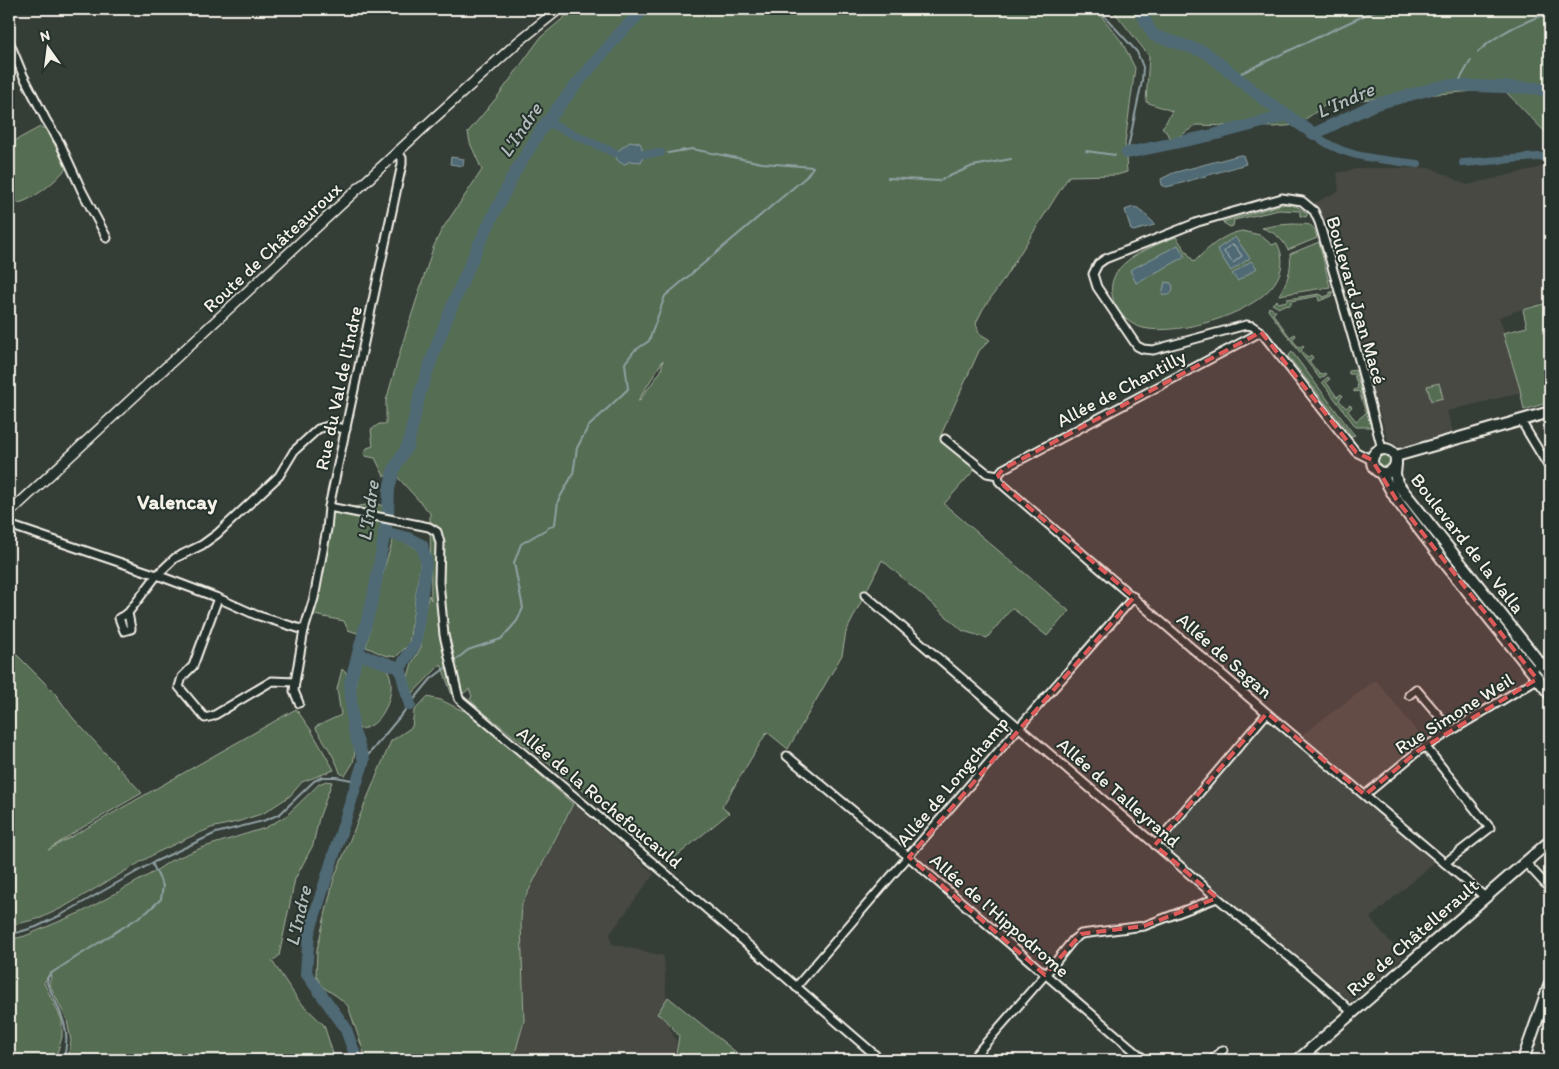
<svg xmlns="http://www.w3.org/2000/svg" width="1559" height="1069" font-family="Itim,sans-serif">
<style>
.built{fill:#474943}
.green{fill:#556d52;stroke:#a4af9d;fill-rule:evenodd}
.water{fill:#4f6b75;stroke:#91a1a3}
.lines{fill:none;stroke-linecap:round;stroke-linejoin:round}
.shore{stroke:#b2bbba;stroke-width:1}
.stream{stroke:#91a1a3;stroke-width:2}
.canal{stroke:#4f6b75;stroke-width:8}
.river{stroke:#4f6b75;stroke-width:12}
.minor-casing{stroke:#f4f1e8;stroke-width:11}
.tertiary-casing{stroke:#f4f1e8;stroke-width:12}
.secondary-casing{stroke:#f4f1e8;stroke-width:14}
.minor{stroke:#26332d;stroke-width:7}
.tertiary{stroke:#26332d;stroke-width:9}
.secondary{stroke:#26332d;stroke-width:10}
.marked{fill:#de5a58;fill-opacity:0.2;stroke:#de5a58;stroke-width:4;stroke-dasharray:10 6;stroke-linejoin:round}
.labels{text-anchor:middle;stroke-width:4;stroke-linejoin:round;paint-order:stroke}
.street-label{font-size:19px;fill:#f4f1e8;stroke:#26332d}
.water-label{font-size:20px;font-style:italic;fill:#b2bbba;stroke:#26332d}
.quarter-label{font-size:21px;font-weight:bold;fill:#f4f1e8;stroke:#26332d}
</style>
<rect width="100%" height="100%" fill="#353d37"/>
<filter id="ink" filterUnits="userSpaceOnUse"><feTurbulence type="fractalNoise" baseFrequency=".02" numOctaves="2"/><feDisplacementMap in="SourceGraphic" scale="10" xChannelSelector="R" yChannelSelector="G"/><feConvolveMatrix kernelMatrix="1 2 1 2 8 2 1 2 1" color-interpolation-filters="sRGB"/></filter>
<g filter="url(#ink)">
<!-- built -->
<g class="built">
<path d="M1550,165v135l-51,17 26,75 -78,19 6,21 -45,15 -11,-1 -9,-6 -23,-75 -1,-11 -37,-131 -13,-20 25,-12 -2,-18 24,-5h71l35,17z"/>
<path d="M1376,680l48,60 -66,54 76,65 -1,5 -63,54 33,39 -52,45 -29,-26 -20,-11 -141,-122 108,-125 26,22z"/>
<path d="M574,804l80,70 -44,60 2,10 52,12 4,68 8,17 -1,19h-162l11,-39 -3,-100 2,-17z"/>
</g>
<!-- green -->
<g class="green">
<path d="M574,9h520l9,9 19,24 13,26 -10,75 2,29 -10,3 -48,1 -69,109 -17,24 -7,14 3,10 11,7 -11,11 -39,86 36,31 -32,36 125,107 -22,25 -35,-28 -25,30 -24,-7 -81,-71 -36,72 -4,23 -54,94 -21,-17 -45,75 7,6 -57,47 -8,-9 -25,-16 -161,-127 -8,-9 2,-3 -3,-7 -15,12 -13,-37 -29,30 -4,-17 4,-14 9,-16 4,-39 4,-13 2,5 -1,-87 -38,-42 -2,5h-6l-9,-18 -10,-2 -1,-3 3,-5 6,-2 -2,-16 8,-6h7v-23l16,-56 31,-97 8,-17 41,-61 -12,-27 -2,-11 30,-36 43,-59zM663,360l-2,11 -22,30h-1z"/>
<path d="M1112,9h438v128l-47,-48 -173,13 -33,23 -23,2 -78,-2 -23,16 -11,-14 3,-3 7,-13 -26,-9 3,-46z"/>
<path d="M40,127l7,2 19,39c-9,13 -32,31 -47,35l-9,-4 -1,-3v-52z"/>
<path d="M1288,204l10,3 9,6v2l-1,2 -6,-1v-5l-21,-1 -45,10 -1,6 -3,1 -8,-5 58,-17z"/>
<path d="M1293,224c16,1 20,-3 24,14l-29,12c-6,-12 -14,-18 -26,-22l16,-3z"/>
<path d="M1242,231l18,4 12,10 5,-2c31,59 -93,95 -134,85 -12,-3 -23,-12 -28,-24 -17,-39 33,-56 61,-67l18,25c14,-14 29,-28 48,-31z"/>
<path d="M1319,242l11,45 -51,8c8,-13 13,-25 11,-41z"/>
<path d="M1330,292h3l-1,4 -13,5 -1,-5 -27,5v4l-10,1 -2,2 -7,-4 5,-4 1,3 9,-2v-2l32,-5 1,1h2l1,2 7,-2z"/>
<path d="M1550,302v100l-26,8 -4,-21 -17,-56 24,-6 -4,-17z"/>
<path d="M1269,307l7,4 -3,3 17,23 5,-3 1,2 -4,3 7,9 4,-3 1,2 -3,3 6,8 4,-3 2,3 -4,3 11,14 5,-2 1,2 -6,4 -52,-69z"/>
<path d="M1292,352l60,80 3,3 -3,1 -64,-80z"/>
<path d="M1355,370l16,57h-15l-34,-45 6,-5 2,2 -4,3 11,15 4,-3 2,2 -4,4 7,8 4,-3 2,2 -4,4 8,10 10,-8 -7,-22 -5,1v-2l4,-2 -4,-14h-5v-3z"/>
<path d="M1439,383l4,15 -12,3 -4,-15z"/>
<circle cx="1385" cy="460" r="7"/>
<path d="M372,504l9,1 6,4 -8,44 -18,76 -4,4 -9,-3 -4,-9 -30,-6 18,-100 4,-5z"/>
<path d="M394,537l24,12 3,9 -12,86 -13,13 -12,-2 -18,-8 19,-82z"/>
<path d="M15,653l39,39 19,26 69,75 -67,39 -27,18 248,-141 15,21 23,40 -32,12 -12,14 -26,17 -27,9 -26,6 -21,9 -34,16 -92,54 -23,11 -32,8v-144l2,-5 -2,-5v-113z"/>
<path d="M362,659c9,2 22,4 27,14 8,19 -7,56 -30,56l-5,-21 2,-28z"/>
<path d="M342,669l5,5v36l8,42 -2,11 -8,13 -5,-3c-5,-17 -16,-31 -25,-46l26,-12 -4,-26z"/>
<path d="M427,697l14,3 18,9 6,2 48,40 60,53 -51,100 -1,17 3,100 -11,39h-144l-4,-4 -17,-50 -10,-9 -15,-10 -7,-11 1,-27 17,-71 57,-137 21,-14 2,-16z"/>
<path d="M326,781l6,1 -13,36 -6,27 -18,34 -16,77 -7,5 27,40 25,24 11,35h-267l3,-19 -4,-21 -18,-37 2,-5 -1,-6 -6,11 18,37v17l-7,23h-46v-120l16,-4 59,-25 70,-39 16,-11 31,-13 64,-20 21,-12 33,-32z"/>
<path d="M668,997l69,56 -6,7h-56l4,-24c-6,-8 -14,-18 -22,-22z"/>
</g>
<!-- water -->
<g class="water">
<path d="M631,141l9,2c3,6 4,13 1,19l-11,-1 -5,3c-7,-1 -9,-5 -10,-11z"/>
<path d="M1240,155h3l3,9 -71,21 -9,2 -4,-2 -1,-6 12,-6z"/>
<path d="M451,157l13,2 -1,7 -13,-2z"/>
<path d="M1133,207l5,1 16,15v2l-20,6 -3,-1 -6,-20z"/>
<path d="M1235,237l15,21 -19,13 -14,-22z"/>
<path d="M1178,245l7,12 -49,26 -6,-13z"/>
<path d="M1251,261l6,7 -19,13 -6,-7z"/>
<path d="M1165,282l6,1 2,4c0,7 -4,10 -11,7z"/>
</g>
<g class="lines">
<!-- shore -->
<path class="shore" d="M1232,245l3,1 7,10 -9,7 -9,-11z"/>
<!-- stream -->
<g class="stream">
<path d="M1098,9l39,43 6,15 -1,14 -15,72"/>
<path d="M1390,9c14,5 23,9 37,0"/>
<path d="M1478,52c21,-20 46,-31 72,-39"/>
<path d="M1235,76l143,-67"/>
<path d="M1457,85l14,-25"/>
<path d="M1549,91l1,10"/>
<path d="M1086,151l29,4"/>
<path d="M668,153l24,-4 70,14 51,4"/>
<path d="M888,178l50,3 35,-15 38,-7"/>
<path d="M452,663l16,-13 33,-11 16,-18 6,-13 -9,-45 7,-19 34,-20 3,-23 15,-27 4,-26 11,-21 40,-38 -3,-26 9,-12 15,-10 16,-45 141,-119 7,-10"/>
<path d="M364,760l67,-81 17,-13"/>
<path d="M9,935l27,-8 25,-12 91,-52 64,-30 47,-12 17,-7 34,-33 8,-4h14l21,4"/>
<path d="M63,1060c10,-30 -4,-50 -16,-77l1,-6 5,-5 94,-60 14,-13 2,-13 -11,-23"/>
</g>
<!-- canal -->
<g class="canal">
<path d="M546,122l69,31"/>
<path d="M1314,134c28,25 69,25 104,30"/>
<path d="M643,154l18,-1"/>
<path d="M1463,163l87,-7"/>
</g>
<!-- river -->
<g class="river">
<path d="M1139,9l14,26 52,17 61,49 48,33 59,-29 73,-20 88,3 16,3"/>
<path d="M1127,153l86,-18 75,-20"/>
<path d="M384,532l24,6 14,7 4,16 -10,81 -16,26 10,37"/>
<path d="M358,654l42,14"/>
<path d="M357,1060l-12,-33 -39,-54 3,-40 55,-173 -11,-31 -3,-46 23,-85 15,-83 1,-26 5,-20 14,-24 12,-52 16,-46 16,-41 26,-60 36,-72 28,-46 29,-37 49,-58 24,-24"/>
</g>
<!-- minor casing -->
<g class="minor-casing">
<g id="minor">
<path d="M9,41l14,34 23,45 14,23 22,48 25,47"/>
<path d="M1521,421l29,48"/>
<path d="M945,439l42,34 11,2 1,6 5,5 263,227 218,184"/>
<path d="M1372,460l-16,-8 -95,-120 -9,-6 -6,-1 -93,25 -10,-1 -6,-3 -40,-59 -4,-13 5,-10 7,-5 93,-37 84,-24 20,3 12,10 5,11 40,138 23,89"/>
<path d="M998,475l5,-6 258,-137"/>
<path d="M329,507l100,20 8,5 3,11 -1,39 5,53 15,64 206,174 216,187"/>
<path d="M9,525l148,50 61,23 38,17 48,15"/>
<path d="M865,595c112,95 223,192 335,288 30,26 62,52 93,77 20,17 41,33 59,53"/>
<path d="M218,598l-25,68 -11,11 -3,10 26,31 8,-2 59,-35 23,1"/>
<path d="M128,613l3,16 -7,2 -5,-13 9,-5 29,-38 18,-17 27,-13 15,-11 62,-58 15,-25 24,-22 10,-3 18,3"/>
<path d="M1537,666l13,-7"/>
<path d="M1409,695l7,-6 35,41"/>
<path d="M299,703l-5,-12 1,-9 9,-52 10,-32 13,-69 2,-22 73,-343v-6l-4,-5"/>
<path d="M1425,746l65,82 -45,35"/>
<path d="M787,756l122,101 236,203"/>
<path d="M1365,795l53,-44 119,-72"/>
<path d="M1155,845l112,-132"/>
<path d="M1525,862l25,27"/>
<path d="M796,987l226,-263 112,-127"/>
<path d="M971,1060l74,-85 28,-35 8,-6 63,-8 73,-28"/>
<path d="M1212,1060l11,-10"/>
</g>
</g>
<!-- tertiary casing -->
<g class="tertiary-casing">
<path id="tertiary" d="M9,513l424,-394 85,-77 41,-33"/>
</g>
<!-- secondary casing -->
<g class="secondary-casing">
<g id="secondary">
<circle cx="1384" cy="461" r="12"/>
<path d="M1396,456l154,-44"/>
<path d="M1396,464l-1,10 2,9 153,193"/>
<path d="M1381,473l15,26 49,64 105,131"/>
<path d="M1298,1060l252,-219"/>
<path d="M1523,1060l27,-77"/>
</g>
</g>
<!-- minor -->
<use href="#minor" class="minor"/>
<!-- tertiary -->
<use href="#tertiary" class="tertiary"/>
<!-- secondary -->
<use href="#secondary" class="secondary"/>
</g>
</g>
<!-- marked area -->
<path class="marked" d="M1261,332l95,120 16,8 24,39 141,180 -119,72 -53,44 -98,-82 -112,132 62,53 -73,28 -63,8 -36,41 -136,-118 225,-260 -130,-111 -6,-11 5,-6z"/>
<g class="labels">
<!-- street labels -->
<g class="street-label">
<text transform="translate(272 247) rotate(-43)" y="7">Route de Châteauroux</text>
<text transform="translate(1357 300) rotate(74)" y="7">Boulevard Jean Macé</text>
<text transform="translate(338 388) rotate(-78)" y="7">Rue du Val de l'Indre</text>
<text transform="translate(1121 388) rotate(-28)" y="7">Allée de Chantilly</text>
<text transform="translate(1468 543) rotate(52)" y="7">Boulevard de la Valla</text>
<text transform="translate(1225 655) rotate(41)" y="7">Allée de Sagan</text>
<text transform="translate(1454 713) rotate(-32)" y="7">Rue Simone Weil</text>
<text transform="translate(952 781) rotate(-50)" y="7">Allée de Longchamp</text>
<text transform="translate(1119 792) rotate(41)" y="7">Allée de Talleyrand</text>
<text transform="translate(600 797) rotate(40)" y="7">Allée de la Rochefoucauld</text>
<text transform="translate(1000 915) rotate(41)" y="7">Allée de l'Hippodrome</text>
<text transform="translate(1412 937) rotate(-41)" y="7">Rue de Châtellerault</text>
</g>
<!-- water labels -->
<g class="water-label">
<text transform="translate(1345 100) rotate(-24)" y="7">L'Indre</text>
<text transform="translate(520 130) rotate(-56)" y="7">L'Indre</text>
<text transform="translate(368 511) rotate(-82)" y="7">L'Indre</text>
<text transform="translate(298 916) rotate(-77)" y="7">L'Indre</text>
</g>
<!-- quarter labels -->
<g class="quarter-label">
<text x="177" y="509">Valencay</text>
</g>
</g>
<!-- margin -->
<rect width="1559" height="1069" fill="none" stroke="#26332d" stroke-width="30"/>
<rect x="15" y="15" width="1529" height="1039" fill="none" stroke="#f4f1e8" stroke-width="2" filter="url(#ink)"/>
<!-- north arrow -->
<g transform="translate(48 48) rotate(346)" stroke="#26332d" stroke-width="4" paint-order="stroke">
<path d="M0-4L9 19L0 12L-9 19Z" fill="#f4f1e8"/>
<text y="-8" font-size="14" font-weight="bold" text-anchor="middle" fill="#f4f1e8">N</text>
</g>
</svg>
